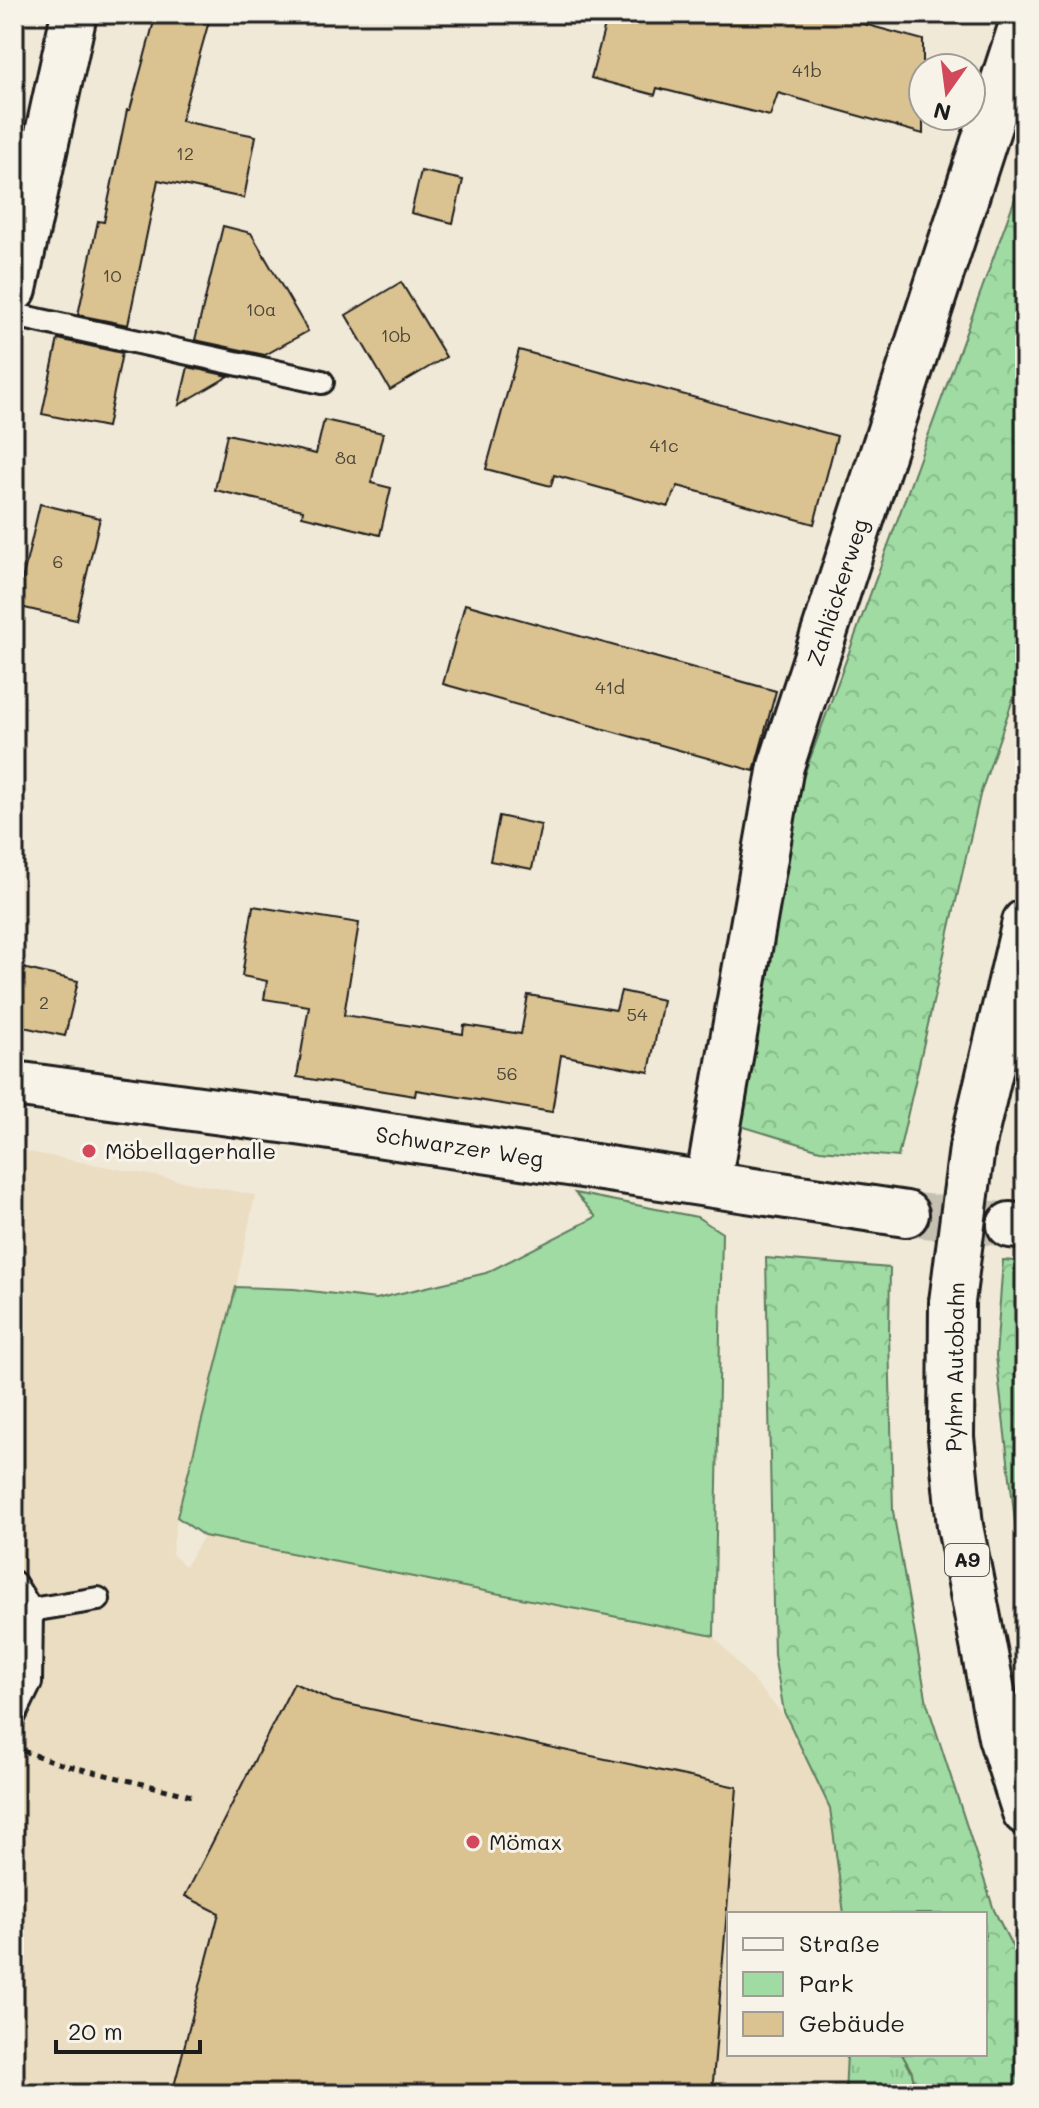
<svg xmlns="http://www.w3.org/2000/svg" width="1039" height="2108" font-family="Mali,sans-serif">
<style>
.built{fill:#eaddc2}
.grass{fill:url(#grass-tufts);stroke:#5e7c5f;stroke-width:2}
.forest{fill:url(#forest-crowns);stroke:#5e7c5f;stroke-width:2}
.green{fill:#9fdba2;stroke:#5e7c5f;stroke-width:2}
.building{fill:#dac291;stroke:#1c1c1c;stroke-width:2}
.lines{fill:none;stroke-linecap:round;stroke-linejoin:round}
.street-tunnel{stroke:#c6c0b2;stroke-width:44;stroke-dasharray:44 22;stroke-linecap:butt}
.lane-casing{stroke:#1c1c1c;stroke-width:28}
.street-casing{stroke:#1c1c1c;stroke-width:50}
.highway-casing{stroke:#1c1c1c;stroke-width:50}
.path{stroke:#1c1c1c;stroke-width:5;stroke-dasharray:6 6;stroke-linecap:butt}
.lane{stroke:#f7f3e8;stroke-width:22}
.street{stroke:#f7f3e8;stroke-width:44}
.highway{stroke:#f7f3e8;stroke-width:44}
.highway-bridge-casing{stroke:#1c1c1c;stroke-width:50;stroke-linecap:butt}
.highway-bridge{stroke:#f7f3e8;stroke-width:44}
.poi-dot{fill:#d1495b;stroke:#f7f3e8;stroke-width:3}
.labels{text-anchor:middle;stroke-width:6;stroke-linejoin:round;paint-order:stroke}
.number-label{font-size:18px;fill:#4c4639}
.shield{fill:#f7f3e8;stroke:#5e5c59;stroke-width:2}
.shield-label{font-size:20px;font-weight:bold;fill:#1c1c1c}
.street-label{font-size:22px;fill:#1c1c1c;stroke:#f7f3e8}
.poi-label{font-size:22px;fill:#1c1c1c;stroke:#f7f3e8;text-anchor:start}
</style>
<defs>
<pattern id="grass-tufts" width="24" height="20" patternUnits="userSpaceOnUse" patternTransform="scale(2)"><rect width="24" height="20" fill="#9fdba2"/><path d="M3 7l-1-3M5 7V3M7 7l1-3M15 17l-1-3M17 17v-4M19 17l1-3" fill="none" stroke="#88bb8b"/></pattern>
<pattern id="forest-crowns" width="20" height="18" patternUnits="userSpaceOnUse" patternTransform="scale(2)"><rect width="20" height="18" fill="#9fdba2"/><path d="M2 6a3 3 0 1 1 6 0M12 15a3 3 0 1 1 6 0" fill="none" stroke="#88bb8b"/></pattern>
</defs>
<rect width="100%" height="100%" fill="#f1e9d7"/>
<filter id="ink" filterUnits="userSpaceOnUse"><feTurbulence type="fractalNoise" baseFrequency=".0125" numOctaves="2"/><feDisplacementMap in="SourceGraphic" scale="16" xChannelSelector="R" yChannelSelector="G"/><feConvolveMatrix kernelMatrix="1 2 1 2 8 2 1 2 1" color-interpolation-filters="sRGB"/></filter>
<g filter="url(#ink)">
<!-- built -->
<path class="built" d="M14,1149l241,46 -19,92 -59,230 -5,37 13,12 19,-30 510,100 72,82 44,90 14,106h-115v140h118l-2,40h-831z"/>
<!-- grass -->
<path class="grass" d="M847,2054h55l10,18 4,22h-71z"/>
<!-- forest -->
<g class="forest">
<path d="M1025,171v493l-45,131 -82,362 -78,-7 -79,-24 51,-318z"/>
<path d="M766,1258l124,10 -1,66 4,177 34,192 67,207 31,62v122h-109l-4,-22 -10,-18h83v-140h-141l-14,-106 -46,-96 -10,-57z"/>
<path d="M1003,1260l22,2v380l-8,-103 -21,-183z"/>
</g>
<!-- green -->
<path class="green" d="M575,1193l122,24 25,16 -8,403 -510,-100 -27,-19 59,-230 58,2 82,10 110,-26 110,-56z"/>
<!-- building -->
<g class="building">
<path d="M156,14h55l-30,107 75,15 -12,62 -86,-18 -30,145 -50,-10 20,-94 6,1 23,-112h3z"/>
<path d="M608,14h219l96,26v94l-145,-41 -8,23 -113,-28 -2,7 -64,-17z"/>
<path d="M421,171l42,9 -10,43 -42,-10z"/>
<path d="M223,226l28,7 57,98 -43,24 -70,-15z"/>
<path d="M401,282l45,75 -56,33 -44,-75z"/>
<path d="M58,339l64,14 -15,74 -65,-13z"/>
<path d="M519,350l318,86 -23,88 -136,-38 -10,21 -114,-32 -3,11 -65,-17z"/>
<path d="M188,367l41,9 -50,29z"/>
<path d="M324,420l59,13 -12,50 20,5 -11,47 -78,-19 1,-6 -88,-20 12,-56 89,20z"/>
<path d="M40,504l60,14 -24,102 -60,-14z"/>
<path d="M465,604l311,87 -22,80 -311,-87z"/>
<path d="M499,816l42,9 -9,44 -42,-8z"/>
<path d="M253,906l106,17 -15,92 119,19 1,-9 57,9 7,-39 88,15 5,-19 42,9 -14,72 -88,-17 -9,57 -136,-22 -1,6 -118,-19 12,-71 -45,-7 3,-18 -25,-5z"/>
<path d="M14,966l64,15 -13,55 -51,-11z"/>
<path d="M294,1683l39,18 404,86 -25,307h-540l47,-181 -34,-17z"/>
</g>
<g class="lines">
<!-- street-tunnel -->
<path class="street-tunnel" d="M906,1214l104,11"/>
<!-- lane casing -->
<g class="lane-casing">
<g id="lane">
<path d="M14,315l308,67"/>
<path d="M14,1583l17,27 -1,73 -16,33"/>
<path d="M31,1610l67,-11"/>
</g>
</g>
<!-- street casing -->
<g class="street-casing">
<g id="street">
<path d="M14,289l60,-275"/>
<path id="s1" d="M14,1084l290,39 602,91"/>
<path id="s2" d="M708,1183l73,-417 244,-751"/>
<path d="M1010,1225l15,2"/>
</g>
</g>
<!-- highway casing -->
<g class="highway-casing">
<g id="highway">
<path d="M972,1148l53,-226"/>
<path d="M952,1302l-1,135 9,89 41,211 24,75"/>
</g>
</g>
<!-- path -->
<path class="path" d="M23,1751l38,13 131,32"/>
<!-- lane -->
<use href="#lane" class="lane"/>
<!-- street -->
<use href="#street" class="street"/>
<!-- highway -->
<use href="#highway" class="highway"/>
<!-- highway-bridge casing -->
<g class="highway-bridge-casing">
<path id="highway-bridge" d="M952,1302l20,-154"/>
</g>
<!-- highway-bridge -->
<use href="#highway-bridge" class="highway-bridge"/>
</g>
</g>
<!-- markers -->
<g class="poi-dot">
<circle cx="89" cy="1151" r="8"/>
<circle cx="473" cy="1842" r="8"/>
</g>
<g class="labels">
<!-- number labels -->
<g class="number-label">
<text x="807" y="77">41b</text>
<text x="185" y="160">12</text>
<text x="112" y="282">10</text>
<text x="261" y="316">10a</text>
<text x="396" y="342">10b</text>
<text x="664" y="452">41c</text>
<text x="346" y="464">8a</text>
<text x="58" y="568">6</text>
<text x="610" y="694">41d</text>
<text x="44" y="1009">2</text>
<text x="637" y="1021">54</text>
<text x="507" y="1080">56</text>
</g>
<!-- shield labels -->
<rect class="shield" x="945" y="1544" width="44" height="32" rx="6"/>
<g class="shield-label">
<text x="967" y="1567">A9</text>
</g>
<!-- street labels -->
<g class="street-label">
<text dy="8" stroke="none"><textPath href="#s2" startOffset="606">Zahläckerweg</textPath></text>
<text dy="8" stroke="none"><textPath href="#s1" startOffset="450">Schwarzer Weg</textPath></text>
<text transform="translate(955 1367) rotate(-89)" y="8">Pyhrn Autobahn</text>
</g>
<!-- poi labels -->
<g class="poi-label">
<text x="105" y="1159">Möbellagerhalle</text>
<text x="489" y="1850">Mömax</text>
</g>
</g>
<!-- margin -->
<rect width="1039" height="2108" fill="none" stroke="#f7f3e8" stroke-width="48"/>
<rect x="24" y="24" width="991" height="2060" fill="none" stroke="#1c1c1c" stroke-width="3" filter="url(#ink)"/>
<!-- legend -->
<rect x="727" y="1912" width="260" height="144" fill="#f7f3e8" stroke="#9f9d96" stroke-width="2"/>
<rect x="743" y="1938" width="40" height="12" fill="#f7f3e8" stroke="#9f9d96" stroke-width="2"/>
<text x="799" y="1952" font-size="24" fill="#1c1c1c">Straße</text>
<rect x="743" y="1972" width="40" height="24" fill="#9fdba2" stroke="#9f9d96" stroke-width="2"/>
<text x="799" y="1992" font-size="24" fill="#1c1c1c">Park</text>
<rect x="743" y="2012" width="40" height="24" fill="#dac291" stroke="#9f9d96" stroke-width="2"/>
<text x="799" y="2032" font-size="24" fill="#1c1c1c">Gebäude</text>
<!-- north arrow -->
<g transform="translate(947 92) rotate(194)"><circle r="38" fill="#f7f3e8" stroke="#9f9d96" stroke-width="2"/>
<path d="M0-6L14 30L0 20L-14 30Z" fill="#d1495b"/>
<text y="-12" font-size="22" font-weight="bold" text-anchor="middle" fill="#1c1c1c">N</text>
</g>
<!-- scale -->
<path d="M56 2040v12h144v-12" fill="none" stroke="#1c1c1c" stroke-width="4"/>
<text x="68" y="2040" font-size="24" fill="#1c1c1c" stroke="#f7f3e8" stroke-width="6" paint-order="stroke">20 m</text>
</svg>
